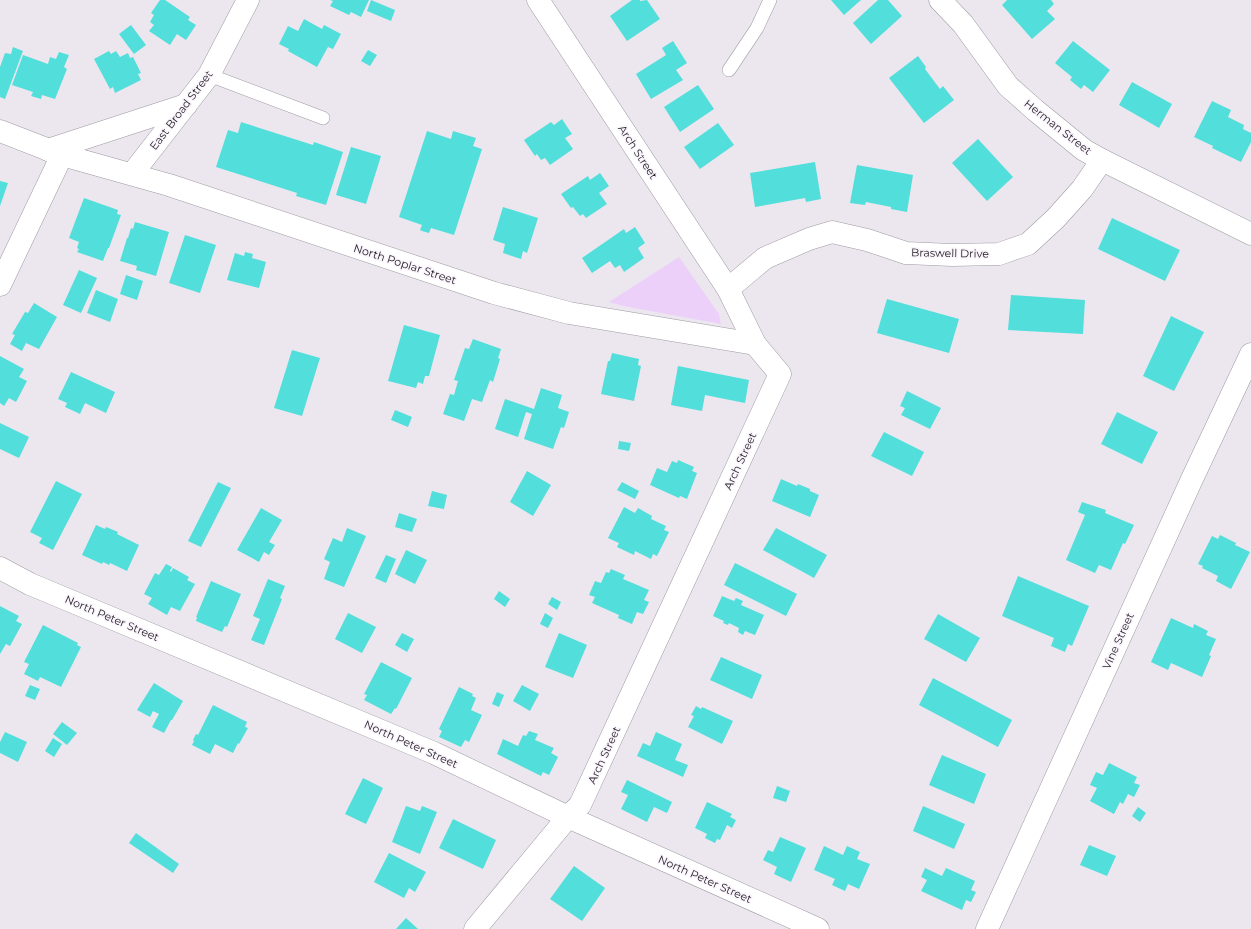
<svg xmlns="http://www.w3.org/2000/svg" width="1251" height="929" font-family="Montserrat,sans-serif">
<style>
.green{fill:#ecd0fa}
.building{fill:#52deda}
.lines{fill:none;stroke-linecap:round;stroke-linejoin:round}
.service-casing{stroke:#9f9aa2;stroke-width:14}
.minor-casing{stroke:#9f9aa2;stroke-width:23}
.tertiary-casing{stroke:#9f9aa2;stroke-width:23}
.service{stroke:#fff;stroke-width:13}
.minor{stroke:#fff;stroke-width:22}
.tertiary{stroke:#fff;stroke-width:22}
.labels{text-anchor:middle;stroke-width:3;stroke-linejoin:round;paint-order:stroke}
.street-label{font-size:11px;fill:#1f1d20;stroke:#faf4fd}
</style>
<rect width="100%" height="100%" fill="#ece7ef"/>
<!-- green -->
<path class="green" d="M679,257l40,57 2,10 -98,-18 -14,-4z"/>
<!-- building -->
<g class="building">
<path d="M160,0h5l25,17 -2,3 8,5 -10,15 -9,-6 -7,11 -21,-14 5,-6 -4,-3 4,-7 -3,-2z"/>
<path d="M330,0h39l-8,17 -10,-5 -2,3 -19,-9 3,-5z"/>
<path d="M371,0l24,10 -4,11 -24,-10z"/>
<path d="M632,0h8v1l7,-1 13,19 -33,22 -17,-25z"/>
<path d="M831,0h30l-17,15z"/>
<path d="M878,0h10l14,16 -31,28 -18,-21z"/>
<path d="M1007,0h44l3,4 -7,7 8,8 -23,20 -30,-34z"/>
<path d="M304,19l18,10 2,-4 17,9 -8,15 -5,-2 -11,20 -29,-16 1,-2 -10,-5 9,-18 10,5z"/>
<path d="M131,25l15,20 -12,9 -15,-20z"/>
<path d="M673,41l14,22 -11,7 7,10 -32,19 -15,-25 30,-19 -4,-7z"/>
<path d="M1073,41l37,29 -17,22 -9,-7 -3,4 -11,-9 2,-3 -17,-14z"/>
<path d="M13,47l10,4 -18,48 -5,-2v-30l5,-14 6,1z"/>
<path d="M368,50l9,5 -7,11 -9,-5z"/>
<path d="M109,51l2,3 5,-3 4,6 8,-4 2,5 3,-1 8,16 -3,1 3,6 -26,13 -2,-6 -3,2 -16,-30z"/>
<path d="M59,52l10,3 -5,12 3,2 -12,30 -13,-4 -1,4 -3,-1 -7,-2 2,-4 -21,-7 11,-30 25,9 2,-7 6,2z"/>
<path d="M918,56l8,11 -1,2 15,20 3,-3 11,14 -30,23 -35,-45z"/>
<path d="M1132,82l40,22 -13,24 -40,-23z"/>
<path d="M698,85l16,24 -34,23 -16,-25z"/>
<path d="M1212,101l19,9 -3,7 16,8 -1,4 8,4v9l-10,20 -29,-14 1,-2 -19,-9z"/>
<path d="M562,119l10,15 -7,4 8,11 -23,16 -5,-7 -4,2 -4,-6 -2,2 -11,-16 27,-18 3,3z"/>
<path d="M241,122l72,23 1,-3 29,10 -17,53 -30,-9 1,-3 -81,-26 12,-37 10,3z"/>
<path d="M718,123l16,22 -34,24 -16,-22z"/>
<path d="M427,131l24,8 2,-8 23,7 -3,8 9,3 -28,86 -23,-7 -2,5 -7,-2 -2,-1 2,-5 -23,-8z"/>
<path d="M978,139l35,38 -26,24 -35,-38z"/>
<path d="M351,147l30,9 -15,48 -30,-9z"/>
<path d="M815,162l6,37 -15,3 -1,-4 -50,9 -5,-34z"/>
<path d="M857,165l56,10 -6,37 -16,-3v-2l-25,-5 -1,3 -15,-2z"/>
<path d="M600,173l9,13 -10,7 8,11 -21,14 -3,-4 -3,2 -7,-9 -2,1 -10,-14 27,-18 2,4z"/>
<path d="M0,181l8,2 -8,23z"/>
<path d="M84,198l34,12 -1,4 4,1 -12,33h-1l-5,13 -26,-9 2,-3 -2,-1 2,-6 -10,-4z"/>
<path d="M503,207l35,11 -11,35 -4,-2 -2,8 -18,-6 2,-9 -12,-4z"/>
<path d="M1112,218l68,32 -15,31 -67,-32z"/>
<path d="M135,222l34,10 -13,44 -20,-6 1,-4 -17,-5 7,-23h1l3,-10 2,1z"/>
<path d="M635,227l10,16 -7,5 6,10 -20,14 -4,-7 -5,3 -5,-7 -18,12 -10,-15 42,-29 2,4z"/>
<path d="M185,235l31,10 -16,48 -31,-10z"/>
<path d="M245,252l8,2 -1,4 14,4 -7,26 -32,-8 8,-27 9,3z"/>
<path d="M79,270l18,8 -16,35 -18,-8z"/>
<path d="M126,275l17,6 -6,19 -17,-6z"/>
<path d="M96,290l22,9 -8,23 -23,-9z"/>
<path d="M1011,295l74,5 -2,34 -75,-4z"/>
<path d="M887,299l72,20 -10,34 -72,-20z"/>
<path d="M34,303l23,14 -18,32 -13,-6 -4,8 -12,-7 5,-9 -3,-1 13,-22 3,1z"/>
<path d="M1171,316l33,16 -30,59 -31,-15z"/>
<path d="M404,325l36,10 -11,41h-4l-2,8 -5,-2 -2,6 -28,-7z"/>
<path d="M473,339l28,10 -3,9 2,1 -7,23 -3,-2 -8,22 -10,-3 -8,22 -21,-7 7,-20 4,1 4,-14 -4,-1 11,-32 4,1z"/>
<path d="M292,350l28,8 -18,58 -28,-8z"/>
<path d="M612,353l27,6 -1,6 3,1 -7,35 -33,-7 7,-33h2z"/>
<path d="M0,356l24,13 -5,8 8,4 -11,21 -7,-4 -5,8 -4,-3z"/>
<path d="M678,366l71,14 -4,23 -40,-8 -3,16 -31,-6z"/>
<path d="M71,372l44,20 -9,21 -21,-10 -5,11 -15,-7 2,-4 -9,-4z"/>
<path d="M541,388l21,7 -4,13 11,4 -5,16 -3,-1 -8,22 -29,-10 8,-25 -6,-2 -8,25 -23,-8 10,-30 29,10z"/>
<path d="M907,391l34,17 -11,21 -29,-14 4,-7 -5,-2z"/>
<path d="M395,410l17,7 -4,10 -17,-7z"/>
<path d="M1117,412l41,20 -16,32 -41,-20z"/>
<path d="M0,423l29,14 -10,21 -19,-9z"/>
<path d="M884,432l40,20 -12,24 -41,-20z"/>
<path d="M619,441l12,2 -2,8 -11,-2z"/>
<path d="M678,460l16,7 -2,4 5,2 -10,26 -7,-3 -1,2 -29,-13 7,-17 10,4 5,-11 5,2z"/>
<path d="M527,471l24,14 -18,31 -23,-14z"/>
<path d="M781,479l16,7 1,-2 12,5v2l9,4 -9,22 -38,-16z"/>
<path d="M56,481l26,13 -29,56 -14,-7 3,-5 -12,-6z"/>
<path d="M218,482l13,6 -30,59 -13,-6z"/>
<path d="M622,482l17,9 -4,8 -18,-9z"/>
<path d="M432,491l15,4 -3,14 -16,-3z"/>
<path d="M1082,502l24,8 -1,3 29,12 -9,19 -2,-1 -12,27 -12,-5 -4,8 -29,-13 19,-45 -7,-3z"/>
<path d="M624,507l11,6 3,-5 14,8 -1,3 15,7 -2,4 5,2 -12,24 -4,-2 -2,5 -16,-8 -1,4 -17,-8 2,-4 -11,-5z"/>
<path d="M261,508l21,12 -13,22 6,3 -6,10 -5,-3 -5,10 -22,-12z"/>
<path d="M399,513l18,6 -5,13 -17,-5z"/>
<path d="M96,525l9,4 1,-2 12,5 -1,2 22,11 -12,26 -17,-8 -1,2 -6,-3 -1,2 -20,-9z"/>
<path d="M347,528l19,8 -22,51 -20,-8 6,-17 -6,-3 9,-21 9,4z"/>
<path d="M776,528l51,27 -13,23 -51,-28z"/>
<path d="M1220,535l16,8 -1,2 15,7 -19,37 -15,-8 2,-5 -16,-8 1,-2 -5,-2 14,-28 6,3z"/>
<path d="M406,550l21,10 -12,24 -20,-10z"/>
<path d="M386,555l10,4 -10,24 -11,-5z"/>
<path d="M735,563l62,31 -11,22 -62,-31z"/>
<path d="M166,564l6,3 -2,4 1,1 2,-4 16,9 -2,3 8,4 -15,27 -9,-4 -4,8 -19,-11 4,-6 -8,-4 11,-21 4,2z"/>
<path d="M611,569l14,6 -2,4 26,11 -5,10 5,2 -6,12 -6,-2 -5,12 -14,-6 1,-3 -27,-12 3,-6 -6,-2 6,-14 6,2 5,-11 3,1z"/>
<path d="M1018,576l71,30 -17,40 -4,-2 -3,8 -14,-6 3,-8 -52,-22z"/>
<path d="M268,579l17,7 -5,12 2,1 -18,46 -13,-5 9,-21 -7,-3z"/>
<path d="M211,581l30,13 -14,33 -2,-1 -3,6 -26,-11 1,-4h-1z"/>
<path d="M499,591l11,8 -5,8 -11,-8z"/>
<path d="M722,596l12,5 2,-3 7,3 -2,4 23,10 -9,20 -10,-4 -2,4 -5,-3 1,-4 -10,-5 -1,2 -5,-2 1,-2 -11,-5z"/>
<path d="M552,597l9,5 -4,8 -9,-6z"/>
<path d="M0,606l19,10 -3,5 6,3 -12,22 -4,-2 -6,10z"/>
<path d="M348,613l28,14 -14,26 -27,-14z"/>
<path d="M545,613l8,5 -5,10 -8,-4z"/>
<path d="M938,614l42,24 -14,24 -42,-23z"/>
<path d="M1171,618l22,10 1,-4 14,7 -2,4 10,4 -7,16 2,1 -9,21 -31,-14 -3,7 -17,-8z"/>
<path d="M43,625l35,18 -1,2 4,2 -20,40 -21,-10 -2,4 -14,-7 5,-10 -5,-2z"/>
<path d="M402,633l12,6 -7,13 -12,-7z"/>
<path d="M559,633l28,12 -14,33 -28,-11z"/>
<path d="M721,657l41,18 -10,24 -42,-19z"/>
<path d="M381,662l31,16 -16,31 -1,-1 -4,6 -27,-14 3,-5 -3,-1z"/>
<path d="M933,678l79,42 -14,27 -79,-42z"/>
<path d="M154,683l29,18 -11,19h-1l-7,13 -12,-6 7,-13 -6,-3 -3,6 -13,-7z"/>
<path d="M30,685l10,4 -5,11 -10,-4z"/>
<path d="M522,685l17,9 -9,17 -17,-10z"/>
<path d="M459,687l14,7 -1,2 4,2 -5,12 11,5 -13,27 -4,-2 -4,7 -22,-10 3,-6 -3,-2z"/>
<path d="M497,692l7,3 -5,12 -7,-3z"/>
<path d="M213,705l34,17 -2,5 3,1 -9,16 -1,-1 -5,10 -18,-9 -5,10 -18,-9 2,-4 -1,-1 3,-6 2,1z"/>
<path d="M696,706l5,3 1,-2 31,14 -11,23 -34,-17 6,-11 -3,-1z"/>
<path d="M62,722l15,11 -10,12 -14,-11z"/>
<path d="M529,731l9,3 -3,6 19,8 -3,5 7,4 -9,18 -6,-3 -2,4 -44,-22 6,-15 15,7 5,-11 3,1z"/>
<path d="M5,732l22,10 -9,20 -18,-9v-11z"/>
<path d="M656,732l26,12 -7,16 13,5 -5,12 -46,-21 6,-13 7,3z"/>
<path d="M53,738l9,6 -8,13 -9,-6z"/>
<path d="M942,755l44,19 -12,30 -45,-19z"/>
<path d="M1109,763l28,14 -3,6 6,2 -6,12 -6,-3 -5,10 -3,-2 -6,12 -24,-13 7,-13 -7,-3 6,-13 7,3z"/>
<path d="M363,778l20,10 -17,36 -21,-10z"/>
<path d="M627,780l45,22 -5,11 -13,-6 -7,15 -26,-13 7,-14 -7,-3z"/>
<path d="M777,786l13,5 -4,11 -13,-4z"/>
<path d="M707,802l25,12 -2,3 6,3 -4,8 -5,-3 -7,15 -3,-1 -2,4 -10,-5 2,-4 -12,-6z"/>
<path d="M406,806l14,5 2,-5 15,6 -17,42 -28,-12z"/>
<path d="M923,806l42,18 -11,25 -41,-18z"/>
<path d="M1138,807l8,6 -6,9 -8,-6z"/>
<path d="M453,819l43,21 -13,29 -44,-21z"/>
<path d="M136,833l43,31 -6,9 -44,-30z"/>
<path d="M780,837l26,11 -15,34 -17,-8 3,-7 -14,-7 5,-10 5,2z"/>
<path d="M1089,845l27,11 -9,20 -27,-11z"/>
<path d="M824,846l19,9 4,-9 13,6 -3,7 13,5 -11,25 -11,-5 -3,7 -13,-6 3,-6 -21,-9z"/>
<path d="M389,853l37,19 -11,20 -6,-4 -5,10 -30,-16z"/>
<path d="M574,866l31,22 -23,33 -32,-22z"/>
<path d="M925,868l17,8 4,-8 29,13 -4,9 5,2 -5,10 -5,-2 -4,10 -41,-19 6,-11 -6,-3z"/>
<path d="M406,918l12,11h-22z"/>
</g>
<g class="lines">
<!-- service casing -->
<g class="service-casing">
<g id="service">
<path d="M729,70l28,-42 13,-28"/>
<path d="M209,75l114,43"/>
</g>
</g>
<!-- minor casing -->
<g class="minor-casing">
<g id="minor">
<path d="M940,0l23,24 45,62 27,24 49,40 18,10 149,74"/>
<path d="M0,131l62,24 107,30 325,108 75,20 186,31"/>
<path d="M48,150l138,-45"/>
<path d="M0,285l62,-130"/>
<path d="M728,289l37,-31 44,-19 23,-7 35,8 39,13 46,2 47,-1 29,-10 28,-26 26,-29 20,-29"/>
<path d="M475,929l93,-112 12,-12 200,-431 -25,-30 -27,-55 -190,-289"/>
</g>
</g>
<!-- tertiary casing -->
<g class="tertiary-casing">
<g id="tertiary">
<path d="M132,174l77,-99 39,-75"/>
<path d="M0,568l30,16 404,169 134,64 250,112"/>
<path d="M987,929l205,-450 59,-125"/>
</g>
</g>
<!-- service -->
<use href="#service" class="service"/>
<!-- minor -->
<use href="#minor" class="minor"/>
<!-- tertiary -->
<use href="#tertiary" class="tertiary"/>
</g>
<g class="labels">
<!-- street labels -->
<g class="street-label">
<text transform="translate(181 110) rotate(-53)" y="4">East Broad Street</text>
<text transform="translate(1058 127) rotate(38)" y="4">Herman Street</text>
<text transform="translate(638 152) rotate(57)" y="4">Arch Street</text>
<text transform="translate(950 253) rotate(1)" y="4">Braswell Drive</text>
<text transform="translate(405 264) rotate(18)" y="4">North Poplar Street</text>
<text transform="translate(740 461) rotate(-65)" y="4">Arch Street</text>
<text transform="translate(112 618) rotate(23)" y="4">North Peter Street</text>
<text transform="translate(1118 641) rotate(-66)" y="4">Vine Street</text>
<text transform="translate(411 744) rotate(24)" y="4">North Peter Street</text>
<text transform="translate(604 755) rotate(-65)" y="4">Arch Street</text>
<text transform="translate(705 879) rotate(24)" y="4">North Peter Street</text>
</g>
</g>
</svg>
